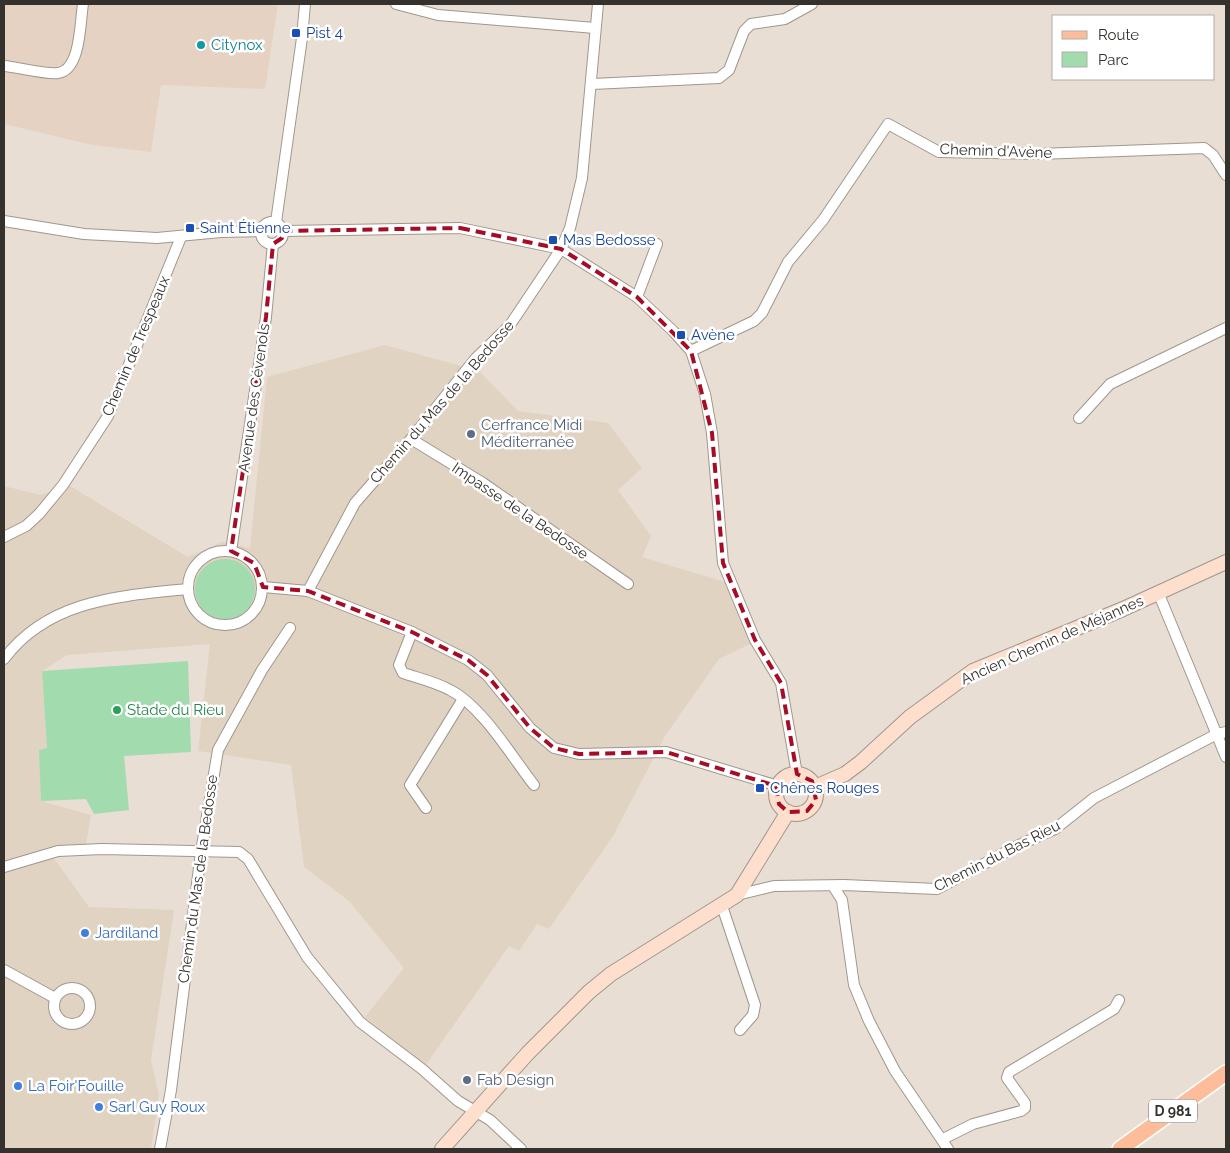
<svg xmlns="http://www.w3.org/2000/svg" width="1230" height="1153" font-family="Raleway,sans-serif">
<style>
.built{fill:#e1d3c2}
.industrial{fill:#e5d2c3}
.green{fill:#a2dcae}
.lines{fill:none;stroke-linecap:round;stroke-linejoin:round}
.street-casing{stroke:#9f978d;stroke-width:12}
.secondary-casing{stroke:#9f978d;stroke-width:16}
.primary-casing{stroke:#fff;stroke-width:18}
.street{stroke:#fff;stroke-width:10}
.secondary{stroke:#fedecd;stroke-width:14}
.primary{stroke:#fdbd9b;stroke-width:15}
.marked{fill:none;stroke:#a60c26;stroke-width:4;stroke-dasharray:10 6;stroke-linejoin:round}
.transit-dot{fill:#1a4fb4;stroke:#fff;stroke-width:2}
.culture-dot{fill:#0f9aa8;stroke:#fff;stroke-width:2}
.service-dot{fill:#5c6f8a;stroke:#fff;stroke-width:2}
.leisure-dot{fill:#2e9e5b;stroke:#fff;stroke-width:2}
.shop-dot{fill:#3f7fe0;stroke:#fff;stroke-width:2}
.labels{text-anchor:middle;stroke-width:5;stroke-linejoin:round;paint-order:stroke}
.shield{fill:#fff;stroke:#726f6c;stroke-width:1}
.shield-label{font-size:14px;font-weight:bold;fill:#35312d}
.transit-label{font-size:15px;fill:#164399;stroke:#fff;text-anchor:start}
.culture-label{font-size:15px;fill:#0d838f;stroke:#fff;text-anchor:start}
.street-label{font-size:15px;fill:#35312d;stroke:#fff}
.service-label{font-size:15px;fill:#4e5e75;stroke:#fff;text-anchor:start}
.leisure-label{font-size:15px;fill:#27864d;stroke:#fff;text-anchor:start}
.shop-label{font-size:15px;fill:#366cbe;stroke:#fff;text-anchor:start}
</style>
<rect width="100%" height="100%" fill="#e8ded4"/>
<!-- built -->
<path class="built" d="M385,345l94,26 39,40 90,12 34,45 -24,22 33,46 -9,21 83,25 29,60 -35,17 -54,77 -52,100 -64,93 -12,-5 -18,27 -10,-5 -84,120 -60,-49 39,-49 -55,-67 -45,-34 -13,-102 -93,-14 12,-107 -143,11 -25,16 5,77 -6,53 50,14 -5,30 -33,12 36,50 85,3 -23,150 8,35 -8,54h-147v-663l36,9 30,-9 118,71 34,-15 28,6 17,-171z"/>
<!-- industrial -->
<path class="industrial" d="M4,4h274l-13,85 -104,-4 -10,67 -58,-7 -89,-21z"/>
<!-- green -->
<g class="green">
<circle cx="225" cy="589" r="30"/>
<path d="M188,661l3,91 -67,4 5,54 -35,4 -8,-15 -45,2 -2,-51 8,-2 -5,-77z"/>
</g>
<g class="lines">
<!-- street casing -->
<g class="street-casing">
<g id="street">
<path d="M396,4l42,11 157,13"/>
<path d="M4,66c13,1 43,9 54,7 23,-3 22,-51 25,-69"/>
<path d="M592,84l127,-6 10,-8 15,-39 7,-7 34,-5 27,-15"/>
<path d="M4,221l80,13 73,4 64,-6 41,-1"/>
<path d="M276,222l26,-184 3,-34"/>
<circle cx="272" cy="233" r="11"/>
<path d="M283,231l177,-3 101,21 76,48 36,34 18,20 14,43 7,39 11,130 32,77 26,43 16,91"/>
<path d="M637,297l20,-53"/>
<path d="M691,351l63,-30 8,-8 26,-51 35,-42 65,-96 51,28 99,2 166,-6 9,7 13,20"/>
<path d="M1079,418l31,-34 116,-56"/>
<path d="M411,439l72,44 145,101"/>
<path d="M4,537l22,-11 13,-12 24,-29 45,-69 73,-179"/>
<circle cx="225" cy="588" r="37"/>
<path d="M231,551l35,-234 7,-73"/>
<path d="M263,587l45,4 104,41 56,28 19,15 43,53 24,20 25,6 87,-2 112,34"/>
<path d="M308,591l47,-88 56,-64 65,-81 34,-33 51,-76 9,-21 12,-50 16,-174"/>
<path d="M1158,592l68,165"/>
<path d="M412,632l-13,33 4,8c15,5 33,9 47,17 32,16 62,67 84,95"/>
<path d="M4,659c44,-59 115,-63 184,-70"/>
<path d="M426,808l-16,-23 53,-86"/>
<path d="M4,867l54,-16 44,-2 137,3 9,7 59,98 53,65 62,47 36,32 32,19 31,29"/>
<path d="M833,886l9,14 12,85 15,36 26,50 53,78"/>
<path d="M737,895l37,-9 70,-1 93,4 80,-43 38,-17 39,-31 123,-64 9,-2"/>
<path d="M722,906l33,99 -2,10 -13,15"/>
<path d="M4,970l51,28"/>
<circle cx="72" cy="1006" r="18"/>
<path d="M943,1139l30,-15 48,-13 4,-3v-5l-18,-25 2,-6 105,-63 5,-9"/>
<path d="M160,1149l11,-59 30,-238 17,-102 44,-80 28,-42"/>
</g>
</g>
<!-- secondary casing -->
<g class="secondary-casing">
<g id="secondary">
<circle cx="796" cy="794" r="20"/>
<path d="M815,787l30,-13 16,-12 49,-45 63,-46 150,-62 103,-47"/>
<path d="M442,1149l86,-96 61,-61 22,-18 126,-79 51,-83"/>
</g>
</g>
<!-- primary casing -->
<g class="primary-casing">
<path id="primary" d="M1120,1149l106,-76"/>
</g>
<!-- street -->
<use href="#street" class="street"/>
<!-- secondary -->
<use href="#secondary" class="secondary"/>
<!-- primary -->
<use href="#primary" class="primary"/>
</g>
<!-- marked area -->
<path class="marked" d="M460,228l101,21 76,48 54,54 21,82 11,130 32,77 26,43 16,91 15,7 4,19 -9,11 -19,1 -9,-8 -3,-18 -110,-34 -87,2 -25,-6 -24,-20 -43,-53 -19,-15 -56,-28 -104,-41 -45,-4 -9,-24 -23,-12 35,-234 7,-73 9,-6 1,-7z"/>
<!-- markers -->
<g class="transit-dot">
<rect x="291" y="28" width="10" height="10" rx="2.5"/>
<rect x="185" y="223" width="10" height="10" rx="2.5"/>
<rect x="548" y="235" width="10" height="10" rx="2.5"/>
<rect x="676" y="330" width="10" height="10" rx="2.5"/>
<rect x="755" y="783" width="10" height="10" rx="2.5"/>
</g>
<circle class="culture-dot" cx="201" cy="45" r="5"/>
<g class="service-dot">
<circle cx="471" cy="434" r="5"/>
<circle cx="467" cy="1080" r="5"/>
</g>
<circle class="leisure-dot" cx="117" cy="710" r="5"/>
<g class="shop-dot">
<circle cx="85" cy="933" r="5"/>
<circle cx="18" cy="1086" r="5"/>
<circle cx="99" cy="1107" r="5"/>
</g>
<g class="labels">
<!-- shield labels -->
<rect class="shield" x="1149" y="1099.5" width="48" height="23" rx="4"/>
<g class="shield-label">
<text x="1173" y="1116">D 981</text>
</g>
<!-- transit labels -->
<g class="transit-label">
<text x="306" y="38">Pist 4</text>
<text x="200" y="233">Saint Étienne</text>
<text x="563" y="245">Mas Bedosse</text>
<text x="691" y="340">Avène</text>
<text x="770" y="793">Chênes Rouges</text>
</g>
<!-- culture labels -->
<g class="culture-label">
<text x="211" y="50">Citynox</text>
</g>
<!-- street labels -->
<g class="street-label">
<text transform="translate(996 151) rotate(2)" y="5">Chemin d'Avène</text>
<text transform="translate(136 346) rotate(-67)" y="5">Chemin de Trespeaux</text>
<text transform="translate(254 398) rotate(-82)" y="5">Avenue des Cévenols</text>
<text transform="translate(442 402) rotate(-49)" y="5">Chemin du Mas de la Bedosse</text>
<text transform="translate(520 511) rotate(34)" y="5">Impasse de la Bedosse</text>
<text transform="translate(1052 640) rotate(-24)" y="5">Ancien Chemin de Méjannes</text>
<text transform="translate(997 856) rotate(-27)" y="5">Chemin du Bas Rieu</text>
<text transform="translate(198 879) rotate(-82)" y="5">Chemin du Mas de la Bedosse</text>
</g>
<!-- service labels -->
<g class="service-label">
<text x="481" y="430">Cerfrance Midi<tspan x="481" dy="17">Méditerranée</tspan></text>
<text x="477" y="1085">Fab Design</text>
</g>
<!-- leisure labels -->
<g class="leisure-label">
<text x="127" y="715">Stade du Rieu</text>
</g>
<!-- shop labels -->
<g class="shop-label">
<text x="95" y="938">Jardiland</text>
<text x="28" y="1091">La Foir'Fouille</text>
<text x="109" y="1112">Sarl Guy Roux</text>
</g>
</g>
<!-- border -->
<rect width="1230" height="1153" fill="none" stroke="#35312d" stroke-width="10"/>
<!-- legend -->
<rect x="1052" y="15" width="162" height="65" fill="#ffffff" stroke="#aeadab"/>
<rect x="1062" y="31" width="25" height="8" fill="#fdbd9b" stroke="#aeadab"/>
<text x="1098" y="40" font-size="15" fill="#35312d">Route</text>
<rect x="1062" y="52" width="25" height="15" fill="#a2dcae" stroke="#aeadab"/>
<text x="1098" y="65" font-size="15" fill="#35312d">Parc</text>
</svg>
